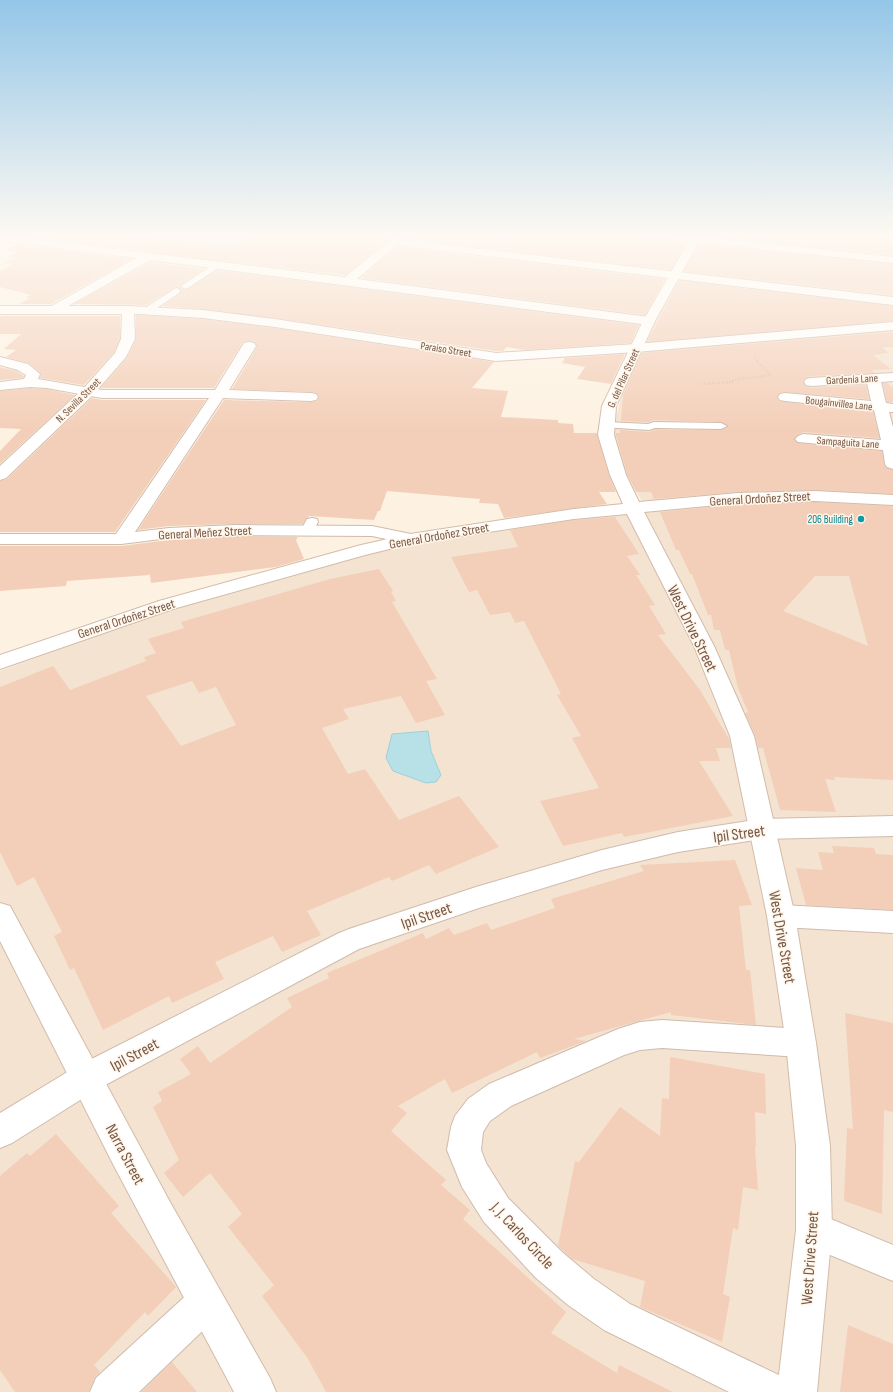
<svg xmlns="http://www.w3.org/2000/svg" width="893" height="1392" font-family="'Sofia Sans Condensed',sans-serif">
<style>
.residential{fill:#f4e3d1}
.education{fill:#efdff9}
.water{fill:#b7e1e7;stroke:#9dd1d9}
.building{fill:#f3cfb9;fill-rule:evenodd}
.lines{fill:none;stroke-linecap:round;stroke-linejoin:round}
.lane-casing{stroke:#d0bbac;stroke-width:2}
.street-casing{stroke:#d0bbac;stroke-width:2}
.secondary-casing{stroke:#d3bba9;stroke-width:2}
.path-far1{stroke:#d7b29d;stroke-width:1.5;stroke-dasharray:0.5 1.5;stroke-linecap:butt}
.path{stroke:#d7b29d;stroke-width:2;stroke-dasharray:0.5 2;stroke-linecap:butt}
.lane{fill:#fff;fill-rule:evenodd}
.street{fill:#fff;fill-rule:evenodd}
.secondary{fill:#fff;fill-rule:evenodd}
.culture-dot{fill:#0f9aa8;stroke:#fff6e9;stroke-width:1.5}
.labels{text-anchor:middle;stroke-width:3;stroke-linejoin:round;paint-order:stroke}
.far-street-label{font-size:11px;fill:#755748;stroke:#fff6e9}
.far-culture-label{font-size:11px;fill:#0d838f;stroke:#fff6e9;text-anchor:end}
.street-label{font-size:13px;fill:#755748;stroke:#fff6e9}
.near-street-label{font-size:16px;fill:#755748;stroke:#fff6e9}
</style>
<rect width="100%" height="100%" fill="#fdf2e2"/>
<!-- residential -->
<path class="residential" d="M701,234h192v1158h-893v-721l225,-82 162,-39 187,-33 72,-9 -25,-43 -8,-32 13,-59z"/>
<!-- education -->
<path class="education" d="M11,234h380l-50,39z"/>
<!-- water -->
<path class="water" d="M428,731l3,20 10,24 -5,7 -10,1 -33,-12 -7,-13 6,-24z"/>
<!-- building -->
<g class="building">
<path d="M40,234h66l125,14 23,-14h142l-51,41 -190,-22 -4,-2h-5l-114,-14z"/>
<path d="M410,234h231l2,3 4,1 39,5 -15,27 -265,-31z"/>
<path d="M704,234h189v21l-189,-19z"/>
<path d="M699,244l194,20v31l-209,-24z"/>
<path d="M17,245l114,14 -80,45h-32l11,-6 -4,-1 5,-2 -31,-8v-16l13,-7 -9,-1 11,-5 -7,-1 10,-5 -13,-2z"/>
<path d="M397,247l268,32 -20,36 -284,-37z"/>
<path d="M150,262l54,7 -24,16v2l5,3 32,-20 422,55 -8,18 -106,7 -18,-3 -4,4h-7l-221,-33 -72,-9 -41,-3 18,-12v-6l-4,-1 -30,18 -72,-1z"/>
<path d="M679,281l214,25v15l-246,21z"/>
<path d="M136,315l67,4 72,9 219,34 -22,26 36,3 -7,26 57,3v3l15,1 1,9h23l12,42 7,17h-17l8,12 -103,14 -6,-14 -19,-1 1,-4 -93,-8 -7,20h-2l-4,9 -65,-4 -6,8h-68l-66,2 -31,4 86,-130 87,2 6,-1 2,-5 -3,-3 -5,-1 -79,-3 25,-42 -2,-5 -6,-1 -6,1 -29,46h-113l26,-30 9,-18z"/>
<path d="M2,316h118v23l-6,13 -30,33 -44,-7 1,-5 -12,-10 -23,-6 10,-7 -12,-1 17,-15h-21v-17z"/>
<path d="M893,332v15h-11l7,6 -16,2 18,14 -19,1 3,3 -64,3 -5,2 -3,3 2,5 6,2 55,-3 3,14 -84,-7 -5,1 -3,3 2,5 6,1 88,9 6,27 -76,-6 -6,3 -3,4 4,4 84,8 2,14 3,3 6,2v24l-78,-4 -77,2 -84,7 -3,-7h-15l-9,-18 -11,-39v-2h4v-3l29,2 6,-2h66l7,-3 -7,-5 -67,-2 -6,2 -27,-1 2,-26 19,-42z"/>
<path d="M625,354l-14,30 -34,-5 8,-12 -23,-4 3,-5z"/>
<path d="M0,367l17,4 7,5 -1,2 -23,2z"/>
<path d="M883,383h4l6,5v14h-6z"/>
<path d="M30,388l17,1 28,6 -75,69v-13l21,-22 -21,-1v-37z"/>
<path d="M92,398l10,2h104l-91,132h-115v-51l7,-2z"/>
<path d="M815,502l78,4v274l-59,-3 1,3 -10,-1 11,33 -56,-2 -17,-62h-5l-3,-13 -10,-22 3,-1 -10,-24 -9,-38h-4l-5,-20h-6l-3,-15h-3l-16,-41h-2l-11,-24h-3l-16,-38 78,-8zM815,576h34l19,70 -85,-35z"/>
<path d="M615,517l24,37 -12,2 13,19h-4l19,30 -6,1 17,28 -8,1 42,55 29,49 2,9h-15l4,13h-21l34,55 -109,21 -2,-4 -59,13 -23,-45 59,-13 -27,-50 9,-2 -24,-41 4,-1 -37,-73 -9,2 -5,-11 -20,3 -13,-25 -8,2 -18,-35 67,-10 -8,-17 64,-10z"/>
<path d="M235,536l63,1 -2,3 8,19 -28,8 -125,16 -1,-8 -83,6 -1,5 -66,5v-45h121l48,-6z"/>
<path d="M379,569l14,22 -2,1 5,9 -4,1 45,77 -11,2 19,34 -29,8 -15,-27 -58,13 6,10 -27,9 26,46 17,-5 34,51 60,-24 40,51 -63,27 -7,-9 -37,16 -3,-4 -82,34 14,24 -39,17 -9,-16 -58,26 9,17 -52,24 -3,-7 -66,34 -29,-62 -4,2 -16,-34 8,-4 -28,-55 -17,9 -17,-34v-165l53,-21 17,24 76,-29 -2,-4 12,-4 -8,-14 36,-11 -3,-6 149,-43zM192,681l7,12 17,-6 20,38 -55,21 -35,-50z"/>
<path d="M832,846l42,2 2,6 17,1v55l-87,-5 -10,-37 27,2 -5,-18 16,1z"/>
<path d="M735,860l17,45 -13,1 7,64h4l6,55 -85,-10v-3l-97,27 12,2 -46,17 -3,-6 -85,41 -7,-14 -47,27 9,7 -16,18 55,49 -5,5 29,25 -7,9 103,93 -15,21 66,40 2,-8 54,27h-347l-18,-33 -46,-63 12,-11 -46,-58 14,-13 -32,-41 -27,24 -19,-24 15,-13 -26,-53 9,-6 -4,-9 33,-18 -11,-15 18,-13 12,17 82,-56 -5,-9 42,-20 -2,-5 96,-40 3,6 23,-11 5,7 33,-12 4,7 64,-22 -4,-9 93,-28 -4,-6z"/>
<path d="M845,1013l48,10v89l-9,-2 -2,104 -38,-13 3,-73 6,1z"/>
<path d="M670,1057l95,17 1,40 -11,-2 1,35h-1l3,43 -15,-3 -5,43 -5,-2 -10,66 7,3 -8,45 -82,-35 5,-26 -73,-22 -14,-13 17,-85 4,1 41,-55 40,29 2,-38 7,1z"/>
<path d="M56,1134l63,72 -8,7 65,74 -28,29 -3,-4 -51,53 6,7 -5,5 -6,15h-74l-15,-22v-194l27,-23 3,3z"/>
<path d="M848,1325l45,19v48h-53z"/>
<path d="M172,1362l25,30h-56z"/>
</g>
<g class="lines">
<!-- lane casing -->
<g class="lane-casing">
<g id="lane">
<path d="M217,262h3l4,2 -36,24 -3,1 -4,-3z"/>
<path d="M176,288l3,1 1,2 -1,2 -28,19h-6l-1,-2 1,-2z"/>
<path d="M606,422l42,2 6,-2 67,1 6,3 -6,3 -66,-1 -6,2 -47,-3 -2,-2 2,-2z"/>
<path d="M312,518l5,1 1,3 -6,11h-10l-1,-3 6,-11z"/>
</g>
</g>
<!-- street casing -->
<g class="street-casing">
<g id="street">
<path d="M398,234h11l-6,6 490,57v8l-496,-60 -40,34 292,38 4,1 2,3 -2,3 -4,1 -499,-65 -96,54 -4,-1 -2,-3 2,-3 86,-49 -136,-17v-6l146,18 4,-1 5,2 190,23z"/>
<path d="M642,234h33l218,23v6l-246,-26 -4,-1z"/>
<path d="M128,306l75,4 72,9 221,34 140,-9 257,-22v8l-257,22 -140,9 -221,-34 -72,-9 -79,-5 -2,-3 2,-3z"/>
<path d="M249,342l5,1 2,3 -27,44 82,3 5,1 2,3 -2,3 -5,1 -88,-3 -88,134 34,-4 66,-3 137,1 44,9 3,4 -3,4 -6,1 -38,-8 -137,-1 -66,3 -48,6h-121v-10h116l93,-136h-107l-55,-10 -17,-1 -30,3v-8l24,-3 2,-4 -8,-5 -18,-5v-8l28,7 12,10 -2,5 64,11h113l29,-47z"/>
<path d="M893,373v8l-12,1 5,21 7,1v8h-4l4,15v42l-6,-2 -2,-3 -2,-14 -85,-8 -3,-3 3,-3 5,-2 78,6 -7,-30 -89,-9 -5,-1 -2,-3 2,-3 5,-1 86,8 -4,-18 -56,3 -5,-1 -2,-3 2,-3 5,-1z"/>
<path d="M893,816v20l-132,3 -83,13 -76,18 -123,38 -120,41 -263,141 -84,53 -12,5v-35l74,-45 265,-135 10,-4 127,-42 126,-37 76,-18 83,-13z"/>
<path d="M781,905l112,6v22l-112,-6 -10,-3 -4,-8 4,-8z"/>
<path d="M662,1020l139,9 11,4 4,10 -4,10 -11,4 -139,-9 -22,2 -16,5 -113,51 -21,15 -7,11 -2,18 5,13 22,35 54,54 32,27 36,25 155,74 6,14h-62l-125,-62 -36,-25 -32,-27 -52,-56 -22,-35 -15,-37 4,-23 4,-11 13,-17 21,-15 129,-55 22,-7z"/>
<path d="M814,1212l79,33v36l-92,-38 -5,-13 5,-13z"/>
<path d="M205,1284l13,6 6,13 -6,13 -79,76h-49l6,-14 96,-88z"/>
</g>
</g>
<!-- secondary casing -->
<g class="secondary-casing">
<g id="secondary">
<path d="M693,234h10l-48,87 -39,85 -2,29 12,40 13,27 99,-9 77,-2 78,4v10l-78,-4 -77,2 -94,9 70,134 40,90 41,180 21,127 14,103 2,84 -15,162h-40l19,-162v-84l-10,-103 -19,-127 -37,-180 -36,-90 -67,-132 -53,5 -164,25 -45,11 -192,54 -173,60v-14l159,-54 202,-56 49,-11 164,-25 49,-5 -13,-29 -12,-40 4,-29 41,-85z"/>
<path d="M0,306h128l4,1 2,3 1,29 -9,18 -33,38 -87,83 -6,2v-14l83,-77 32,-36 6,-14 1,-25h-122z"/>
<path d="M0,903l10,3 160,296 100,176 6,14h-42l-120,-226 -114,-225z"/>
</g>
</g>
<!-- path-far1 -->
<path class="path-far1" d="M754,357l3,4"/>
<!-- path -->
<path class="path" d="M702,384l30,-2 1,-2 38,-5 -15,-15"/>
<!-- lane -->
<use href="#lane" class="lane"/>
<!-- street -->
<use href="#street" class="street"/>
<!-- secondary -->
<use href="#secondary" class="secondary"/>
</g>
<!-- sky -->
<linearGradient id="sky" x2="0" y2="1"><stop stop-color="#94c6e8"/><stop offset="0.55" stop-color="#fef9f2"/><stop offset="1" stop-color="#fef9f2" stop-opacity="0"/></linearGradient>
<rect width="893" height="429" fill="url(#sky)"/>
<!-- markers -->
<circle class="culture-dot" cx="861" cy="519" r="4"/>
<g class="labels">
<!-- far-street labels -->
<g class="far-street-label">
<text transform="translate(446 349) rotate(9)" y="4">Paraiso Street</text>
<text transform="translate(623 378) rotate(-66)" y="4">G. del Pilar Street</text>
<text transform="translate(852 379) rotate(-3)" y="4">Gardenia Lane</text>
<text transform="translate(78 400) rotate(-45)" y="4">N. Sevilla Street</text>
<text transform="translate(839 403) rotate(6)" y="4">Bougainvillea Lane</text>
<text transform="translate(848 442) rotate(4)" y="4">Sampaguita Lane</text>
</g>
<!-- far-culture labels -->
<g class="far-culture-label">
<text x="853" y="523">206 Building</text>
</g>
<!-- street labels -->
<g class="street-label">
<text transform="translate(760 498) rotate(-3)" y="5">General Ordoñez Street</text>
<text transform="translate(205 532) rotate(-3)" y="5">General Meñez Street</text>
<text transform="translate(439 535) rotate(-10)" y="5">General Ordoñez Street</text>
<text transform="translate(126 618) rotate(-18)" y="5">General Ordoñez Street</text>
</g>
<!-- near-street labels -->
<g class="near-street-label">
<text transform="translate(693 628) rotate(64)" y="6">West Drive Street</text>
<text transform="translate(739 833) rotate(-8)" y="6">Ipil Street</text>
<text transform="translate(426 915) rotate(-19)" y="6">Ipil Street</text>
<text transform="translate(783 937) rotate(80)" y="6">West Drive Street</text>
<text transform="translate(134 1054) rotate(-28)" y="6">Ipil Street</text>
<text transform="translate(126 1154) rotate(62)" y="6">Narra Street</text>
<text transform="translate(523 1235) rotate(47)" y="6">J. J. Carlos Circle</text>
<text transform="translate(809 1258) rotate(-86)" y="6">West Drive Street</text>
</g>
</g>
</svg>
